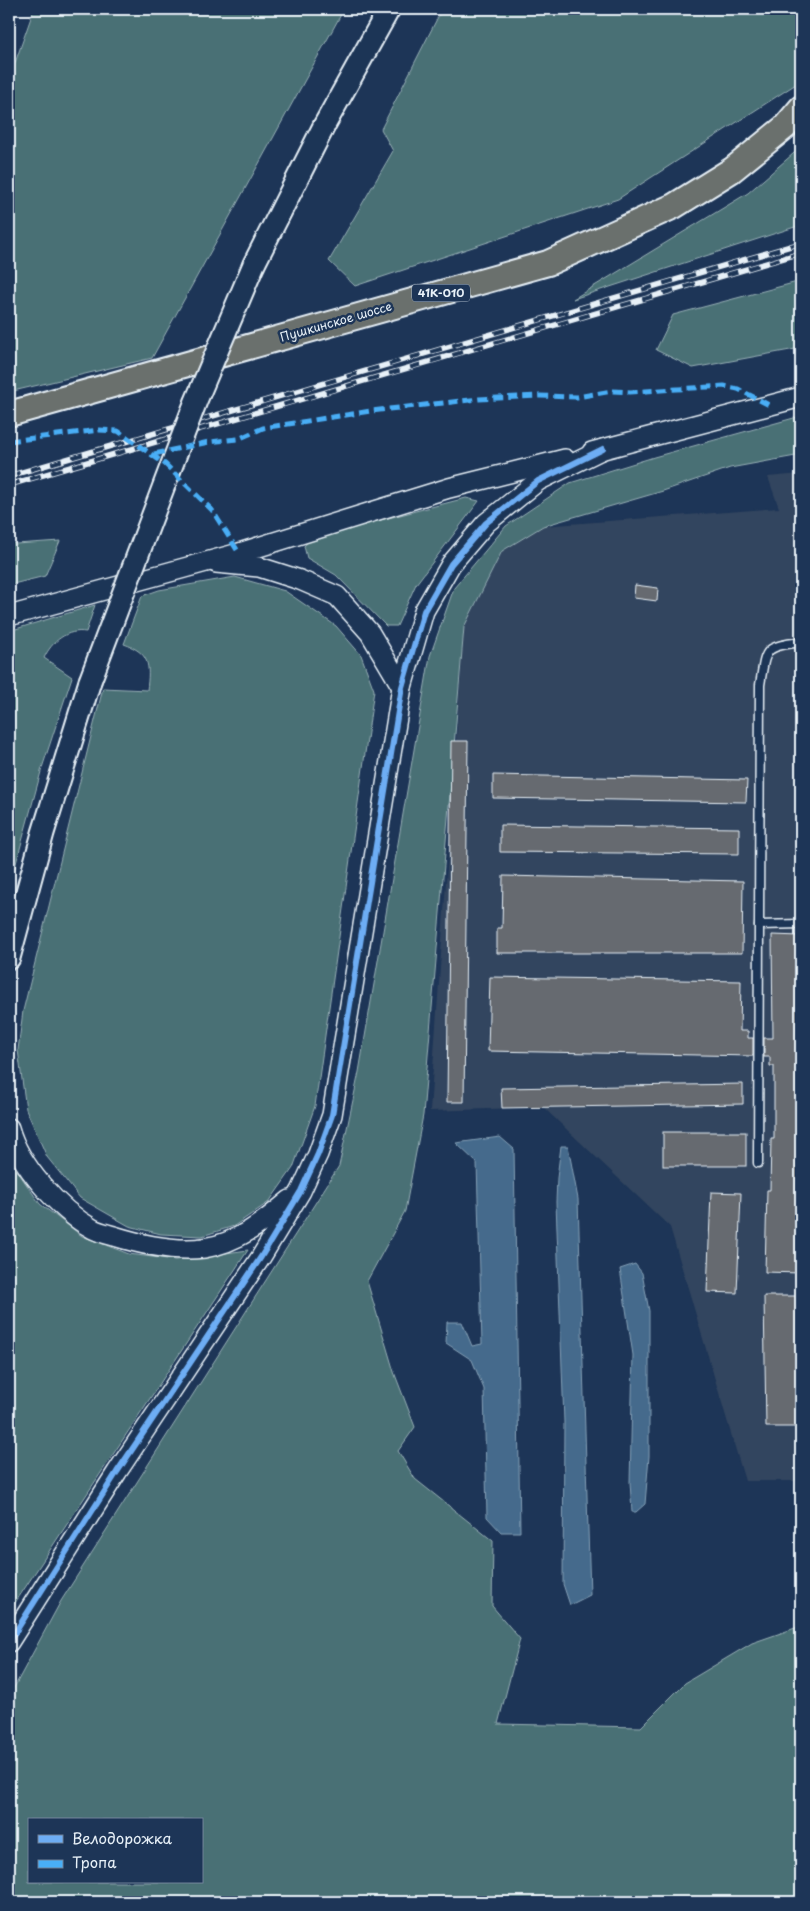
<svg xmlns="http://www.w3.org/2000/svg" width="810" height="1911" font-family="'Playpen Sans',sans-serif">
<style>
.built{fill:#33455e}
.green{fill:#497074;stroke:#98b0b6;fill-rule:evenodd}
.water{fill:#446b8c;stroke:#86a1b7}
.building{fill:#666a70;stroke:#e8f1f8}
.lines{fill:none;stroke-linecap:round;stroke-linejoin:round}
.service-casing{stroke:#e8f1f8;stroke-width:11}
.tertiary-casing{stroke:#e8f1f8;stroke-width:22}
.secondary-casing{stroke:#e8f1f8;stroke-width:25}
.primary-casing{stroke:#e8f1f8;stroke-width:28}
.service{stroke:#1d3557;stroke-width:8}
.tertiary{stroke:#1d3557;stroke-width:19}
.secondary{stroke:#1d3557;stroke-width:21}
.primary{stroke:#6b706d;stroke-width:24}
.rail-casing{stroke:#e8f1f8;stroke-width:5.5}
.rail{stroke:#1d3557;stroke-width:4;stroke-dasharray:11;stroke-linecap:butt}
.secondary-bridge-casing{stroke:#e8f1f8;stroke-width:25;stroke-linecap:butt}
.secondary-bridge{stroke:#1d3557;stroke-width:21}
.quiet{stroke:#49aef6;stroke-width:5;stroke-dasharray:10 5;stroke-linecap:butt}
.cycleway-casing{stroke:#1d3557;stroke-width:9}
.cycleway{stroke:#6dadf4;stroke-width:6}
.labels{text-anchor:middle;stroke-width:5;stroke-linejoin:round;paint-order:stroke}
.shield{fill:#1d3557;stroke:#abb9c8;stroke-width:1}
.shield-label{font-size:11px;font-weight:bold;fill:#e8f1f8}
.street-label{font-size:12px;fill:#e8f1f8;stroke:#1d3557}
</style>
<rect width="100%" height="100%" fill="#1d3557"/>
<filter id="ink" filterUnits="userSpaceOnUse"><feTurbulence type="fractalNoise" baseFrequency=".02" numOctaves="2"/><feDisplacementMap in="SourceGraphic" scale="10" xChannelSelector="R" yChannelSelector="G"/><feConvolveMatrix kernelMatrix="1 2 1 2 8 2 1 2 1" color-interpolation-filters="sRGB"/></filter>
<g filter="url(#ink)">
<!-- built -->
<path class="built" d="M801,474v1007h-56l-75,-254 -127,-120 -113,4 34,-484 38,-76 41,-25 236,-18 -11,-31z"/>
<!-- green -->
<g class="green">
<path d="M34,9h310l-192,349 -143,34v-312z"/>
<path d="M442,9h359v67l-5,8 -178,115 -263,87 -26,-25 64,-110 -12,-22z"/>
<path d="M801,147v78l-228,74 175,-106z"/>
<path d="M801,281v67l-108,20 -37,-18 17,-35z"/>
<path d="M801,416v39l-71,13 -67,23 -120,35 -41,25 -38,76 -41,488 -18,96 -38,70 27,91 21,55 -17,24 17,28 78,62 -1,65 28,33 -22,85 143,3 44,-44 67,-40 49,-17v276h-792v-205l52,-96 278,-435 20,-94 71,-416 24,-68 52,-62 64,-43 84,-26zM29,1820h172v62h-172z"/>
<path d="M466,498l13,3 -63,83 -19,42h-11l-50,-51 -29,-17 -3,-12 7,-8z"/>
<path d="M9,541l7,3 44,-3 -15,35 -36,9z"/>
<path d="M235,577l50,14 51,35 25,29 13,35 -59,416 -22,62 -24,34 -35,24 -32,10 -41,-2 -32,-8 -49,-28 -33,-41 -21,-48 -8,-59 5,-39 80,-323 44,2c3,-25 3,-37 -23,-46l18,-48 17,-6z"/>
<path d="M95,605l-9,27c-19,-3 -34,9 -42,26l28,19 -30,91 -33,121v-258z"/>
<path d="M9,1159l31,45 42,32 47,18 46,6 73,-10 -239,362z"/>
</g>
<!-- water -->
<g class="water">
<path d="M500,1137l14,12 6,383h-19l-14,-15 -3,-128 -12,-29 -26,-17 1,-21h15l10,24 10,-2 -5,-181 -21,-20z"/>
<path d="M561,1146h7l10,53 12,396 -20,10 -7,-21 1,-162 -8,-220 1,-24z"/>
<path d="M635,1264l7,9 7,38v145l-4,48 -9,8h-4l-2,-30 3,-127 -13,-86z"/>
</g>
<!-- building -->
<g class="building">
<path d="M635,585l23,3 -1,13 -23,-3z"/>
<path d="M451,741h17l-4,361h-17z"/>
<path d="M493,775l254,5 -1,22 -253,-4z"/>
<path d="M500,825l239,3v26l-239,-2z"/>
<path d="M503,876l240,5 -1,72h-245v-25h5z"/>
<path d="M772,935l29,1v337l-36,-1 2,-82h3l1,-51h3v-73h-4v-9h-6v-19h9z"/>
<path d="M490,977l251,4 -1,50h8v7h5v18l-265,-5z"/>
<path d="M743,1084v20l-241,4 -1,-20z"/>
<rect x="663" y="1132" width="83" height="34"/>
<path d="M711,1192l30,1 -4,100 -30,-1z"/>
<path d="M764,1296h37v131h-35z"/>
</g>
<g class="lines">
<!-- service casing -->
<g class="service-casing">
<g id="service">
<path d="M759,925l42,-1"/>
<path d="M758,1163l2,-478c6,-37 3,-38 41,-43"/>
</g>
</g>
<!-- tertiary casing -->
<g class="tertiary-casing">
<g id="tertiary">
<path d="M592,452l209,-55"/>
<path d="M216,563l43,4 41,13 37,16 33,37 32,54"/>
<path d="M9,616l230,-63 210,-65 116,-29"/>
<path d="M9,1128c10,37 50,82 84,101 6,3 14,5 21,7 29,9 60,16 90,12 34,-5 61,-27 86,-48"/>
<path d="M9,1642l108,-170 144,-215 40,-66 17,-37 14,-39 6,-37 64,-391 22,-76 27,-47 35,-41 52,-42 65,-32"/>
</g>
</g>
<!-- secondary casing -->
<g class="secondary-casing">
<g id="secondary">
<path d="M254,264l71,-140 64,-115"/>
<path d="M9,958l34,-125 47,-152"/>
</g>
</g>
<!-- primary casing -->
<g class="primary-casing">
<path id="primary" d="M9,414l539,-151 126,-57 58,-36 53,-43 16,-19"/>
</g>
<!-- service -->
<use href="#service" class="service"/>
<!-- tertiary -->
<use href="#tertiary" class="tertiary"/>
<!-- secondary -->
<use href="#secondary" class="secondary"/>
<!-- primary -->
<use href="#primary" class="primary"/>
<!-- rail casing -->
<g class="rail-casing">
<g id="rail">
<path d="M9,476l792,-233"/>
<path d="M9,485l792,-232"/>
</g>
</g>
<!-- rail -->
<use href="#rail" class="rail"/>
<!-- secondary-bridge casing -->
<g class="secondary-bridge-casing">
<path id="secondary-bridge" d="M90,681l106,-280 58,-137"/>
</g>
<!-- secondary-bridge -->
<use href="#secondary-bridge" class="secondary-bridge"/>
<!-- quiet -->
<g class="quiet">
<path d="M9,441l90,-11 19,1 47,33 47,46 27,43"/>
<path d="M154,454l55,-12 29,-3 25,-11 108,-17 108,-12 61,-3 37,1 35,-6 18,1 94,-6 14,3 31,16"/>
</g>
<!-- cycleway casing -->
<g class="cycleway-casing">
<path id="cycleway" d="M9,1642l108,-170 144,-215 40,-66 17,-37 14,-39 6,-37 64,-391 22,-76 27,-47 35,-41 52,-42 65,-32"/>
</g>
<!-- cycleway -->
<use href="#cycleway" class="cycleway"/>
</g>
</g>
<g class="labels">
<!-- shield labels -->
<rect class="shield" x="412" y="284.5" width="58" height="17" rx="4"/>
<g class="shield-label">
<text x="441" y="297">41К-010</text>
</g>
<!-- street labels -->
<g class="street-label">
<text transform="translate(336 322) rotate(-16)" y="4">Пушкинское шоссе</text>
</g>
</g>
<!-- margin -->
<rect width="810" height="1911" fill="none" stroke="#1d3557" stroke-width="30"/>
<rect x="15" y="15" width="780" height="1881" fill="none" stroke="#e8f1f8" stroke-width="2" filter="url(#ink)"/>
<!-- legend -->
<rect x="28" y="1818" width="175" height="65" fill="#1d3557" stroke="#6e8097"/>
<rect x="38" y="1835" width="25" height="8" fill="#6dadf4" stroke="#6e8097"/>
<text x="72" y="1844" font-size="15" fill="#e8f1f8">Велодорожка</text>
<rect x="38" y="1860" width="25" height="8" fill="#49aef6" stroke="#6e8097"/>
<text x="72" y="1868" font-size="15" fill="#e8f1f8">Тропа</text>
</svg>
